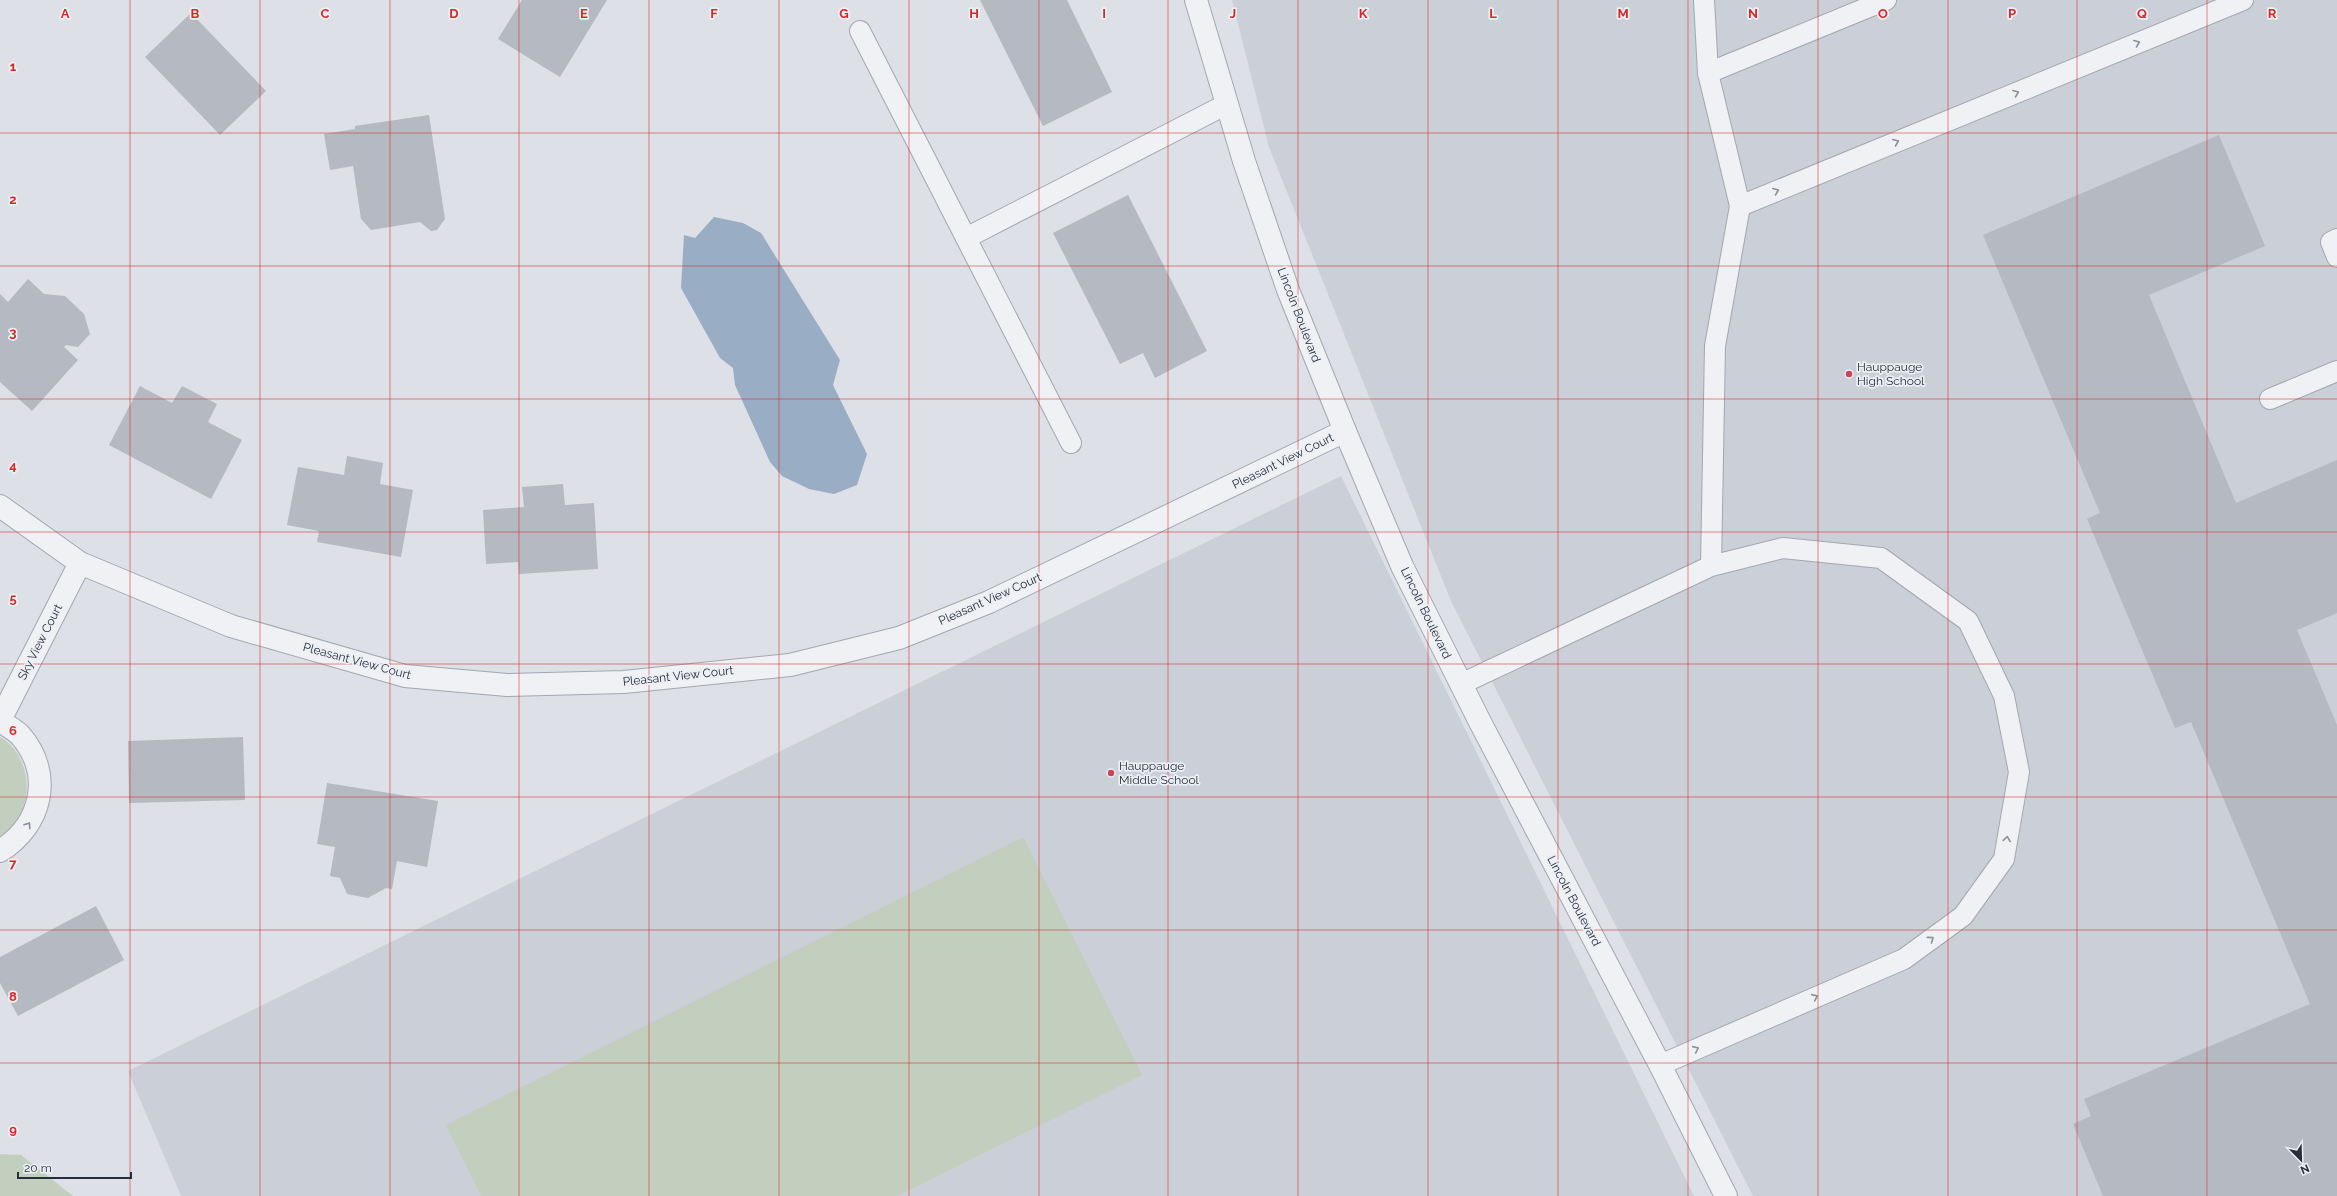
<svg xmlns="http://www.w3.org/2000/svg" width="2337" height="1196" font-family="Raleway,sans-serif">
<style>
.built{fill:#cbcfd7}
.green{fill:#c2cfbe}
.water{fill:#99aec4}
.building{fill:#b4b9c2}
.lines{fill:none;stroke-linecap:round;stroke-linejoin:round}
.service-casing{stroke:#a3a7af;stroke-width:22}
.minor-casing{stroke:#a3a7af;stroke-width:24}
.tertiary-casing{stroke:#a3a7af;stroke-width:24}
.service{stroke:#eff1f4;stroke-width:20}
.minor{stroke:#eff1f4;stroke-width:22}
.tertiary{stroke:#eff1f4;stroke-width:22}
.oneway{stroke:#8b9098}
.grid{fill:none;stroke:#d62828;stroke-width:1;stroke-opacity:0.55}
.poi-dot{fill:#c6475a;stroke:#eceff4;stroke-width:1.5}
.labels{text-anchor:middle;stroke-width:3.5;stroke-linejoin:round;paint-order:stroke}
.street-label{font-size:12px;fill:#272e3b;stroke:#eceff4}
.poi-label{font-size:12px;fill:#272e3b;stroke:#eceff4;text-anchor:start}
.grid-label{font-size:13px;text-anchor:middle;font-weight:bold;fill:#d62828;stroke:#eceff4;stroke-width:3.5;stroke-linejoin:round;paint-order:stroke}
</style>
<rect width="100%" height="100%" fill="#dde0e6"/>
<!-- built -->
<g class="built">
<path d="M1232,0h1105v1196h-584l-302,-595 -182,-454z"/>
<path d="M1341,476l353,720h-1513l-53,-125z"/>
</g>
<!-- green -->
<g class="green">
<path d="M0,737c36,21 35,80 0,100z"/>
<path d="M1023,837l119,238 -245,121h-416l-35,-71z"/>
<path d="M0,1154l21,1 52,41h-73z"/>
</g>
<!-- water -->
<path class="water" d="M714,217l29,6 18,10 79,127 -7,25 34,69 -10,31 -23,9 -25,-5 -27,-13 -12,-14 -35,-77 -2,-17 -13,-10 -39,-70 3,-53 11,3z"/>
<!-- building -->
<g class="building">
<path d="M522,0h85l-47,77 -62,-38z"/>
<path d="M980,0h87l45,92 -69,34z"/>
<path d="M191,13l75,78 -46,44 -75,-78z"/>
<path d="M429,115l16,104 -8,11 -6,1 -11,-9 -49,8 -10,-11 -8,-53 -23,4 -6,-36 31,-5v-3z"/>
<path d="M2219,135l46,111 -116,49 87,208 101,-43v153l-40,17 40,95v471h-234l-30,-72 18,-8 -7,-17 226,-95 -119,-282 -16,6 -88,-209 13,-6 -117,-278z"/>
<path d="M1128,195l79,156 -52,27 -12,-25 -23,11 -67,-131z"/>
<path d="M28,279l16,15 21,2 19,18 6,20 -12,13 -12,-2 -2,2 14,13 -46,51 -32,-29v-88l8,8z"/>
<path d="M140,386l32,17 10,-17 35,18 -9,18 34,18 -31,59 -102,-54z"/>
<path d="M347,456l36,7 -3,21 33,6 -12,67 -84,-15 2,-11 -32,-6 11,-58 46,8z"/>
<path d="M563,484l2,21 29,-2 4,66 -79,5 -1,-12 -32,2 -3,-54 41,-3 -2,-20z"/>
<path d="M243,737l2,63 -116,3 -1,-62z"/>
<path d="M327,783l111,18 -11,66 -30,-6 -5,28 -6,-1 -18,10 -21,-4 -7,-16 -10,-2 5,-29 -18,-3z"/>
<path d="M96,906l28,54 -106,56 -18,-33v-26z"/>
</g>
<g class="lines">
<!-- service casing -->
<g class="service-casing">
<g id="service">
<path d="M1704,0l4,73 32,133 -25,140 -4,220"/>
<path d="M860,31l106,207 261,-134"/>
<path d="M1708,73l178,-73"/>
<path d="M1740,206l503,-206"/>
<path d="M966,238l105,205"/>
<path d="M2337,239l-6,3 6,15"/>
<path d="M2270,399l67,-28"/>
<path d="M1461,684l250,-118 72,-18 98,10 87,63 36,75 15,76 -15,87 -41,57 -59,43 -244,106"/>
</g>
</g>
<!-- minor casing -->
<g class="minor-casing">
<g id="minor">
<path d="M0,506l80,57 151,63 174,50 102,9 117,-3 166,-17 109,-27 90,-36 356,-171"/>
<path d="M0,720l80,-157"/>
<path d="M0,721c6,4 15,9 20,14 34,39 22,90 -20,116"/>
</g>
</g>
<!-- tertiary casing -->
<g class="tertiary-casing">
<path id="tertiary" d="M1196,0l48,161 44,129 57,141 57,135 78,156 180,343 66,131"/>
</g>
<!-- service -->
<use href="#service" class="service"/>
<!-- minor -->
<use href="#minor" class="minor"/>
<!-- tertiary -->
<use href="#tertiary" class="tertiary"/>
</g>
<!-- one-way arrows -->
<defs><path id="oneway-chevron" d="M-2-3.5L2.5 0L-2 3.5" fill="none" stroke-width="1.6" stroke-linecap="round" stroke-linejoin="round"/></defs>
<g class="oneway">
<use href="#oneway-chevron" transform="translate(2137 43) rotate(-22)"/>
<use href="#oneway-chevron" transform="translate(2016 93) rotate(-22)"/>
<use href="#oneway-chevron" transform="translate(1896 142) rotate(-22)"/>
<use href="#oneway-chevron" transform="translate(1776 191) rotate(-22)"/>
<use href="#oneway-chevron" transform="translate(28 825) rotate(-57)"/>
<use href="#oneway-chevron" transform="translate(2007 839) rotate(-81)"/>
<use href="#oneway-chevron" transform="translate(1931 939) rotate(-36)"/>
<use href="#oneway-chevron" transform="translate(1815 997) rotate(-24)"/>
<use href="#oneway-chevron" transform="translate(1696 1049) rotate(-24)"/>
</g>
<!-- grid -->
<path class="grid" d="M130,0v1196M260,0v1196M390,0v1196M519,0v1196M649,0v1196M779,0v1196M909,0v1196M1039,0v1196M1168,0v1196M1298,0v1196M1428,0v1196M1558,0v1196M1688,0v1196M1818,0v1196M1948,0v1196M2077,0v1196M2207,0v1196M0,133h2337M0,266h2337M0,399h2337M0,532h2337M0,664h2337M0,797h2337M0,930h2337M0,1063h2337"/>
<!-- markers -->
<g class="poi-dot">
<circle cx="1849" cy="374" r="4"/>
<circle cx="1111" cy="773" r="4"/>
</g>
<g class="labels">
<!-- street labels -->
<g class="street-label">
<text transform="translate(1299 315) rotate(69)" y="4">Lincoln Boulevard</text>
<text transform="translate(1283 461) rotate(-26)" y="4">Pleasant View Court</text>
<text transform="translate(990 599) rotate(-24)" y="4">Pleasant View Court</text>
<text transform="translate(1426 613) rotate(64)" y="4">Lincoln Boulevard</text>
<text transform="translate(40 642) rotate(-63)" y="4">Sky View Court</text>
<text transform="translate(357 661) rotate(15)" y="4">Pleasant View Court</text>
<text transform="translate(678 676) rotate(-6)" y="4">Pleasant View Court</text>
<text transform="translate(1574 901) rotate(62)" y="4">Lincoln Boulevard</text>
</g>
<!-- poi labels -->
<g class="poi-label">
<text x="1857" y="371">Hauppauge<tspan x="1857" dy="14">High School</tspan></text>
<text x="1119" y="770">Hauppauge<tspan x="1119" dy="14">Middle School</tspan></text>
</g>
</g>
<g class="grid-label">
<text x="65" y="18">A</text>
<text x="195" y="18">B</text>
<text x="325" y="18">C</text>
<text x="454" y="18">D</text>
<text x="584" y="18">E</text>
<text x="714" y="18">F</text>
<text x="844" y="18">G</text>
<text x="974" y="18">H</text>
<text x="1104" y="18">I</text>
<text x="1233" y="18">J</text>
<text x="1363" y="18">K</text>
<text x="1493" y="18">L</text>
<text x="1623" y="18">M</text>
<text x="1753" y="18">N</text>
<text x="1883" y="18">O</text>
<text x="2012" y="18">P</text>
<text x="2142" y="18">Q</text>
<text x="2272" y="18">R</text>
<text x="13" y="71">1</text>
<text x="13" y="204">2</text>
<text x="13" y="337">3</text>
<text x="13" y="470">4</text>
<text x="13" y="603">5</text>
<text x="13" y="735">6</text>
<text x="13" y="868">7</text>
<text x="13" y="1001">8</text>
<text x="13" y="1134">9</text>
</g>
<!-- north arrow -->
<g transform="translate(2301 1160) rotate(157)" stroke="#eceff4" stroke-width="3" paint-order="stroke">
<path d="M0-3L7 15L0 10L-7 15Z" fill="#272e3b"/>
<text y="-6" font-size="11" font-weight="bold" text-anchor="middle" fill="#272e3b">N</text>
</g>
<!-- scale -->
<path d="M18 1172v6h113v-6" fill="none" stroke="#272e3b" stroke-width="2"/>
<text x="24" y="1172" font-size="12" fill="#272e3b" stroke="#eceff4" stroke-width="3" paint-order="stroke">20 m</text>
</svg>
